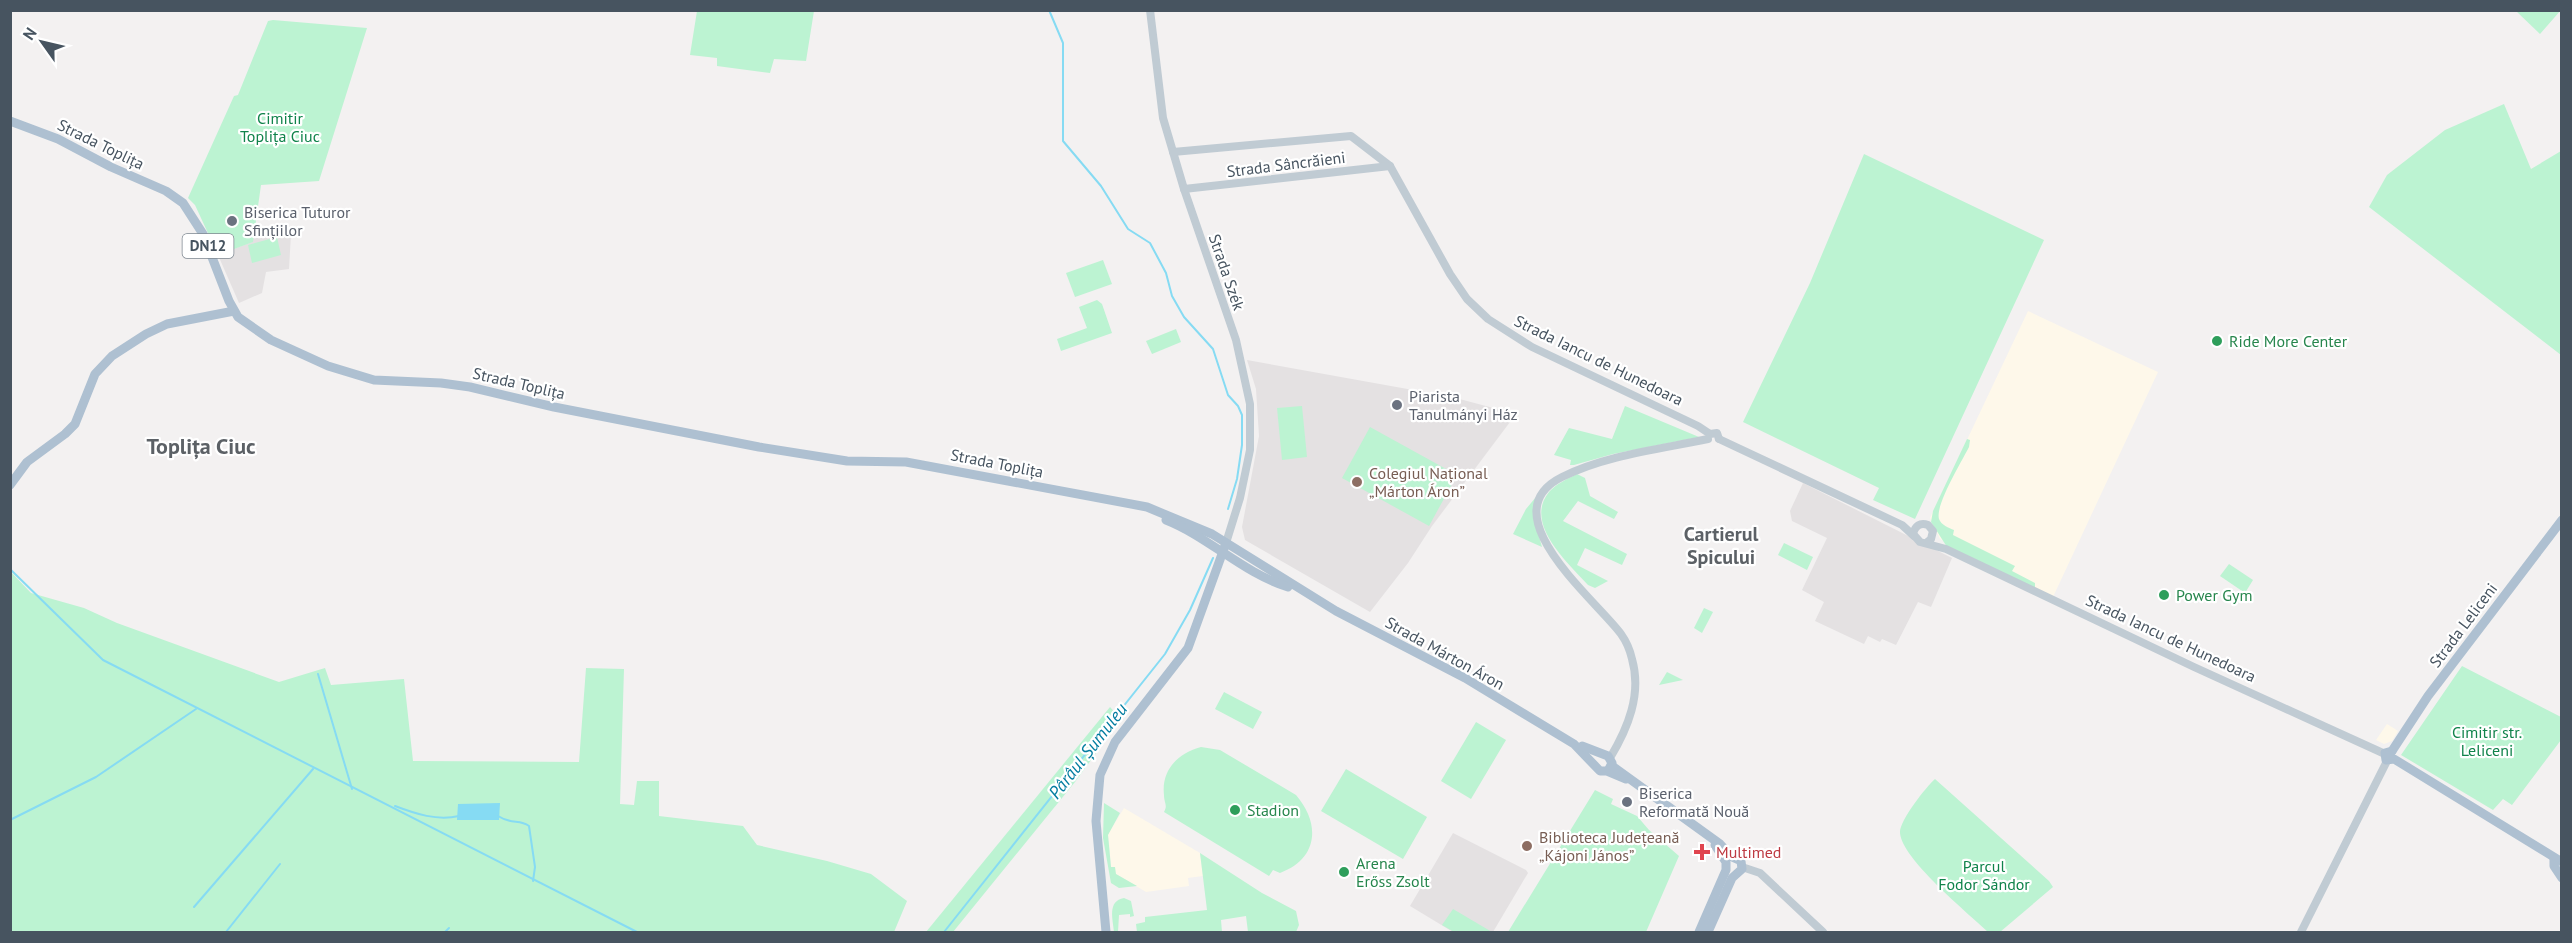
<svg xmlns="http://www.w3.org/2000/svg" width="2572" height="943" font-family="'PT Sans',sans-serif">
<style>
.commercial{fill:#fef8ea}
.education{fill:#e4e1e2}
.green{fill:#bcf3d2}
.water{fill:#86dbf3}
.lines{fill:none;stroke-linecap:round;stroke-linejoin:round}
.stream{stroke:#86dbf3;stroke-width:2}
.minor{stroke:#c0cbd3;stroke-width:8}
.major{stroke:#aec0d1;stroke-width:9}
.worship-dot{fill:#6b7280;stroke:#fff;stroke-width:2}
.leisure-dot{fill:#2e9e5b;stroke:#fff;stroke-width:2}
.education-dot{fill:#8d6e63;stroke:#fff;stroke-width:2}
.health-dot{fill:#e0444e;stroke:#fff;stroke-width:2}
.labels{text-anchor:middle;stroke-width:4.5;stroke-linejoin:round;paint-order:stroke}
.shield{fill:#fff;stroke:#7e8790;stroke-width:1.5}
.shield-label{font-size:15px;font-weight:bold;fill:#475460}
.park-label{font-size:16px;fill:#10834b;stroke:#fff}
.street-label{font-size:16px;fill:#475460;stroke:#fff}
.worship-label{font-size:16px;fill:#5b616d;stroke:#fff;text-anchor:start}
.leisure-label{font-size:16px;fill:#27864d;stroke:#fff;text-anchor:start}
.education-label{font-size:16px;fill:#785e54;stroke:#fff;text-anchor:start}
.health-label{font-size:16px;fill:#be3a42;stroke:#fff;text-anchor:start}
.water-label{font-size:18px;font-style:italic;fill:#037da0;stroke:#fff}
.quarter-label{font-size:20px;font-weight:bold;fill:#5c6166;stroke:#fff}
.district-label{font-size:22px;font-weight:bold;fill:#5c6166;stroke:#fff}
</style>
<rect width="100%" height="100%" fill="#f3f1f1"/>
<!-- commercial -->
<g class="commercial">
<path d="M2028,311l130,61 -105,225 -113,-58 -10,-21z"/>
<path d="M2387,724l11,7 -6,10 -8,3 -8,-4z"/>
<path d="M1124,808l76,45 3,23 -15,2 1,8 -43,6 -30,-18 -5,-7 -3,-33z"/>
</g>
<!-- education -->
<g class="education">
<path d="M291,234l-2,35 -23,3 -4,21 -23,10 -21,-48 34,-13 2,-7z"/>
<path d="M1247,360l205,37 64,17 -84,112 -24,37 -38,49 -125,-72 -3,-13 17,-91 -3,-47z"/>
<path d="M1803,483l149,75 -21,49 -13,-5 -22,43 -14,-6 -2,3 -12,-6 -4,8 -49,-23 9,-19 -22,-12 25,-52 -35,-17 -2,-10z"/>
<path d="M1453,833l73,37 2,3 -35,59h-40l-43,-26z"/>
</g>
<!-- green -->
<g class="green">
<path d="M2561,10l-21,24 -24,-23v-1z"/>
<path d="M697,11h117l-8,50 -32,-2 -4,14 -53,-7v-8l-27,-3z"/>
<path d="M273,20l94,8 -48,153 -58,4 -8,57 -35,13 -23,-50 -7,-7 46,-102 4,-1 30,-74z"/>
<path d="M2504,104l27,65 30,-18v204l-192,-148 18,-32 58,-45z"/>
<path d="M1864,154l180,86 -129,279 -42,-19 6,-12 -136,-66 67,-139z"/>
<path d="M277,237l4,18 -29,8 -4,-18z"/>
<path d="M1103,260l9,24 -37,13 -9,-24z"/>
<path d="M1097,300l5,4 10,29 -51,18 -4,-12 30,-11 -8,-21z"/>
<path d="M1176,329l5,13 -29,12 -6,-13z"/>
<path d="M1302,406l5,51 -25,3 -5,-52z"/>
<path d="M1625,406l74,31 -86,17 -39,11h-4l1,-5 -17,-5 15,-27 43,11z"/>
<path d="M1370,427l87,48 -28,51 -87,-48z"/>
<path d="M1967,439l3,1 -1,7c-7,14 -34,58 -30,72 2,6 10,9 15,11l-1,5 62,31 -3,5 23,12v5l-88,-41 -16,-25 2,-11z"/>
<path d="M1577,474l8,4 5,18 28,16 -4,7 -36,-18 -15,20 64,33 -5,11 -37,-17 -8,17 31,16 -13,7 -7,-3c-19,-21 -65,-61 -39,-93 7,-8 18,-13 28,-18z"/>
<path d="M1536,497l-1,25 7,25 -29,-13 13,-25z"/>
<path d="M1784,543l29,14 -6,13 -29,-15z"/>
<path d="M2229,564l24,16 -8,13 -25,-17z"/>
<path d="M10,571l21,22 53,15 33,15 162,59 46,-14 6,17 73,-6 9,82 166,1 7,-94 38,1 -4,135 14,1 3,-24h22v35l84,10 14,19 70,16 44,13 36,27 -13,31h-883z"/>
<path d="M1704,608l9,4 -11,21 -8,-5z"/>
<path d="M2462,666l99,51v23l-49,65 -9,-6 -10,11 -92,-55z"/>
<path d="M1667,672l16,8 -24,5z"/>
<path d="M1224,692l38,20 -9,17 -38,-20z"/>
<path d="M1110,707l11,12 -46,63 -122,150h-27z"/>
<path d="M1476,722l30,18 -35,59 -30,-18z"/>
<path d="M1201,747l19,3 76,45c25,29 22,64 -16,78l-7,-3 -4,6 -105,-64c4,-7 0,-9 0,-17 -3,-26 15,-42 37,-48z"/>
<path d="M1346,769l81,48 -24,42 -82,-48z"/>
<path d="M1935,779l114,102 4,6 -53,45h-12c-20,-19 -86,-73 -88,-99 -1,-12 26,-46 35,-54z"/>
<path d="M1595,790l18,9 -2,5 26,12 12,14 30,26 -33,76h-138z"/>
<path d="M1104,803l16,10 -12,22 3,32h4l1,7 21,12 -18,2 -8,-5 -8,-45z"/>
<path d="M1200,853l62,40 34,18 3,14 -3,7h-48l-2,-16 -25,4 1,12h-85l-1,-8 9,-2v-5l62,-7z"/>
<path d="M1124,898l7,3 3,15 -4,1v-3l-11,1 -1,17h-4c-1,-13 -7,-31 10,-34z"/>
<path d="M1453,909l39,23h-38l-12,-7z"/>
</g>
<!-- water -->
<path class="water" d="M500,803l-1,17h-42l1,-16z"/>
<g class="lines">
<!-- stream -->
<g class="stream">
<path d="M1049,10l14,33v98l38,45 27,43 22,14 16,30 6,23 12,21 29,32 15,46 10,11 4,9v30l-5,34 -9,30"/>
<path d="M10,569l93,91 534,272"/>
<path d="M318,674l34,115"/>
<path d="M395,806c21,8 42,15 64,10"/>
<path d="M498,816c14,9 21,3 31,10l6,41 -2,14"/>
<path d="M10,820l86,-43 100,-68"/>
<path d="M194,907l119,-138"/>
<path d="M226,932l54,-68"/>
<path d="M445,932l4,-4"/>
<path d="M944,932l221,-278 25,-44 23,-52"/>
</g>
<!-- minor -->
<g class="minor">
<path d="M1150,10l13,108 21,71 52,151 14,64v46l-10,48 -14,45"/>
<path d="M1173,152l178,-16 39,30 60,108 17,25 21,20 44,28 166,79 12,8 7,-1 2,6"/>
<path d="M1184,189l206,-23"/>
<path d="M1719,439l183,86 12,11"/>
<path d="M1926,543l5,-4 2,-8 -5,-6c-8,-3 -13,1 -15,9l7,8 26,7 248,118 191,87"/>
<path d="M1610,758c18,-30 32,-64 22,-99 -2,-9 -6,-18 -11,-25 -25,-34 -133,-120 -59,-157 44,-22 99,-28 146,-38"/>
<path d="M1742,867l18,6 63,59"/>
<path d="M2301,932l86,-171"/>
</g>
<!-- major -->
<g class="major">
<path d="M10,121l48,18 53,28 55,24 17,12 20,31 26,67 9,16 33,23 57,26 46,14 67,3 29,4 84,20 205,40 88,14 59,1 241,45 65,27 124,77 129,67 109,66 26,27h7l19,8"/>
<path d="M10,485l17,-23 38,-28 10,-10 20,-50 17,-18 34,-22 21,-10 67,-13"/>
<path d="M1166,520c43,17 77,53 122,67"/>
<path d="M1582,746l26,10 4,7 -3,6"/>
<path d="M2392,751l36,-55 134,-176"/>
<path d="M2392,751l-7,2 1,7 8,-1 168,103"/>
<path d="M1612,766l108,78 12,13 9,4 1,8 -10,9 -24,54"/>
<path d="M2554,859v7l8,12"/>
<path d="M1106,932l-10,-111 4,-46 15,-33 73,-94 38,-105"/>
<path d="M1699,932l27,-62v-8l-11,-17"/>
</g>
</g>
<!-- markers -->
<g class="worship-dot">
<circle cx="232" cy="221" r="6"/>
<circle cx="1397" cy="405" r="6"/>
<circle cx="1627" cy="802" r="6"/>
</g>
<g class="leisure-dot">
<circle cx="2217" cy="341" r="6"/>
<circle cx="2164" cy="595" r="6"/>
<circle cx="1235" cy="810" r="6"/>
<circle cx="1344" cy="872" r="6"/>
</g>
<g class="education-dot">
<circle cx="1357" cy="482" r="6"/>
<circle cx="1527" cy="846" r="6"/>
</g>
<path class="health-dot" d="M1699 843h6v6h6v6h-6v6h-6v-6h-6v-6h6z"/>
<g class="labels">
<!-- shield labels -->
<rect class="shield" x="182.5" y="234" width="51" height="24" rx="4.5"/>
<g class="shield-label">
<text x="208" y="251">DN12</text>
</g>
<!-- park labels -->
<g class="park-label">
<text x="280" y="124">Cimitir<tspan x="280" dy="18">Toplița Ciuc</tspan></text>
<text x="2487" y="738">Cimitir str.<tspan x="2487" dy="18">Leliceni</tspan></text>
<text x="1984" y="872">Parcul<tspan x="1984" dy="18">Fodor Sándor</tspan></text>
</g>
<!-- street labels -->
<g class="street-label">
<text transform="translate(101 144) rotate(26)" y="6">Strada Toplița</text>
<text transform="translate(1286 164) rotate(-7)" y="6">Strada Sâncrăieni</text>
<text transform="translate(1227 272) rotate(71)" y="6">Strada Szék</text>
<text transform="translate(1599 360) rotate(26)" y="6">Strada Iancu de Hunedoara</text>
<text transform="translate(519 383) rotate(13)" y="6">Strada Toplița</text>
<text transform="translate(997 463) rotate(11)" y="6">Strada Toplița</text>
<text transform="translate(2463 625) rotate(-53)" y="6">Strada Leliceni</text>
<text transform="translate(2171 638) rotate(25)" y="6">Strada Iancu de Hunedoara</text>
<text transform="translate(1445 653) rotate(29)" y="6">Strada Márton Áron</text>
</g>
<!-- worship labels -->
<g class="worship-label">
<text x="244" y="218">Biserica Tuturor<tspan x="244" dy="18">Sfințiilor</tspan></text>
<text x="1409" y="402">Piarista<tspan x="1409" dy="18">Tanulmányi Ház</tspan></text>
<text x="1639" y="799">Biserica<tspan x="1639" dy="18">Reformată Nouă</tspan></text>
</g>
<!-- leisure labels -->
<g class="leisure-label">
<text x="2229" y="347">Ride More Center</text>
<text x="2176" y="601">Power Gym</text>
<text x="1247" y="816">Stadion</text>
<text x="1356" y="869">Arena<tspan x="1356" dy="18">Erőss Zsolt</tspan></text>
</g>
<!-- education labels -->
<g class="education-label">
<text x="1369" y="479">Colegiul Național<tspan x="1369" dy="18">„Márton Áron”</tspan></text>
<text x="1539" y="843">Biblioteca Județeană<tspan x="1539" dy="18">„Kájoni János”</tspan></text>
</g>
<!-- health labels -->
<g class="health-label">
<text x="1716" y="858">Multimed</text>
</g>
<!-- water labels -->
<g class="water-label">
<text transform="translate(1088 751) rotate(-52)" y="6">Pârâul Șumuleu</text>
</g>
<!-- quarter labels -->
<g class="quarter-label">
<text x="1721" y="541">Cartierul<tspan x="1721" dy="23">Spicului</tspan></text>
</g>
<!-- district labels -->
<g class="district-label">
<text x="201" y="454">Toplița Ciuc</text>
</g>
</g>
<!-- border -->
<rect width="2572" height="943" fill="none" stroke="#475460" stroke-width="24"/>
<!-- north arrow -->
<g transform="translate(42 42) rotate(304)" stroke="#ffffff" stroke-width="4.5" paint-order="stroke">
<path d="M0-4.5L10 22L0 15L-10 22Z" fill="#475460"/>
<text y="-9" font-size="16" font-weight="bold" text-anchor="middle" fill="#475460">N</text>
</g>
</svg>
